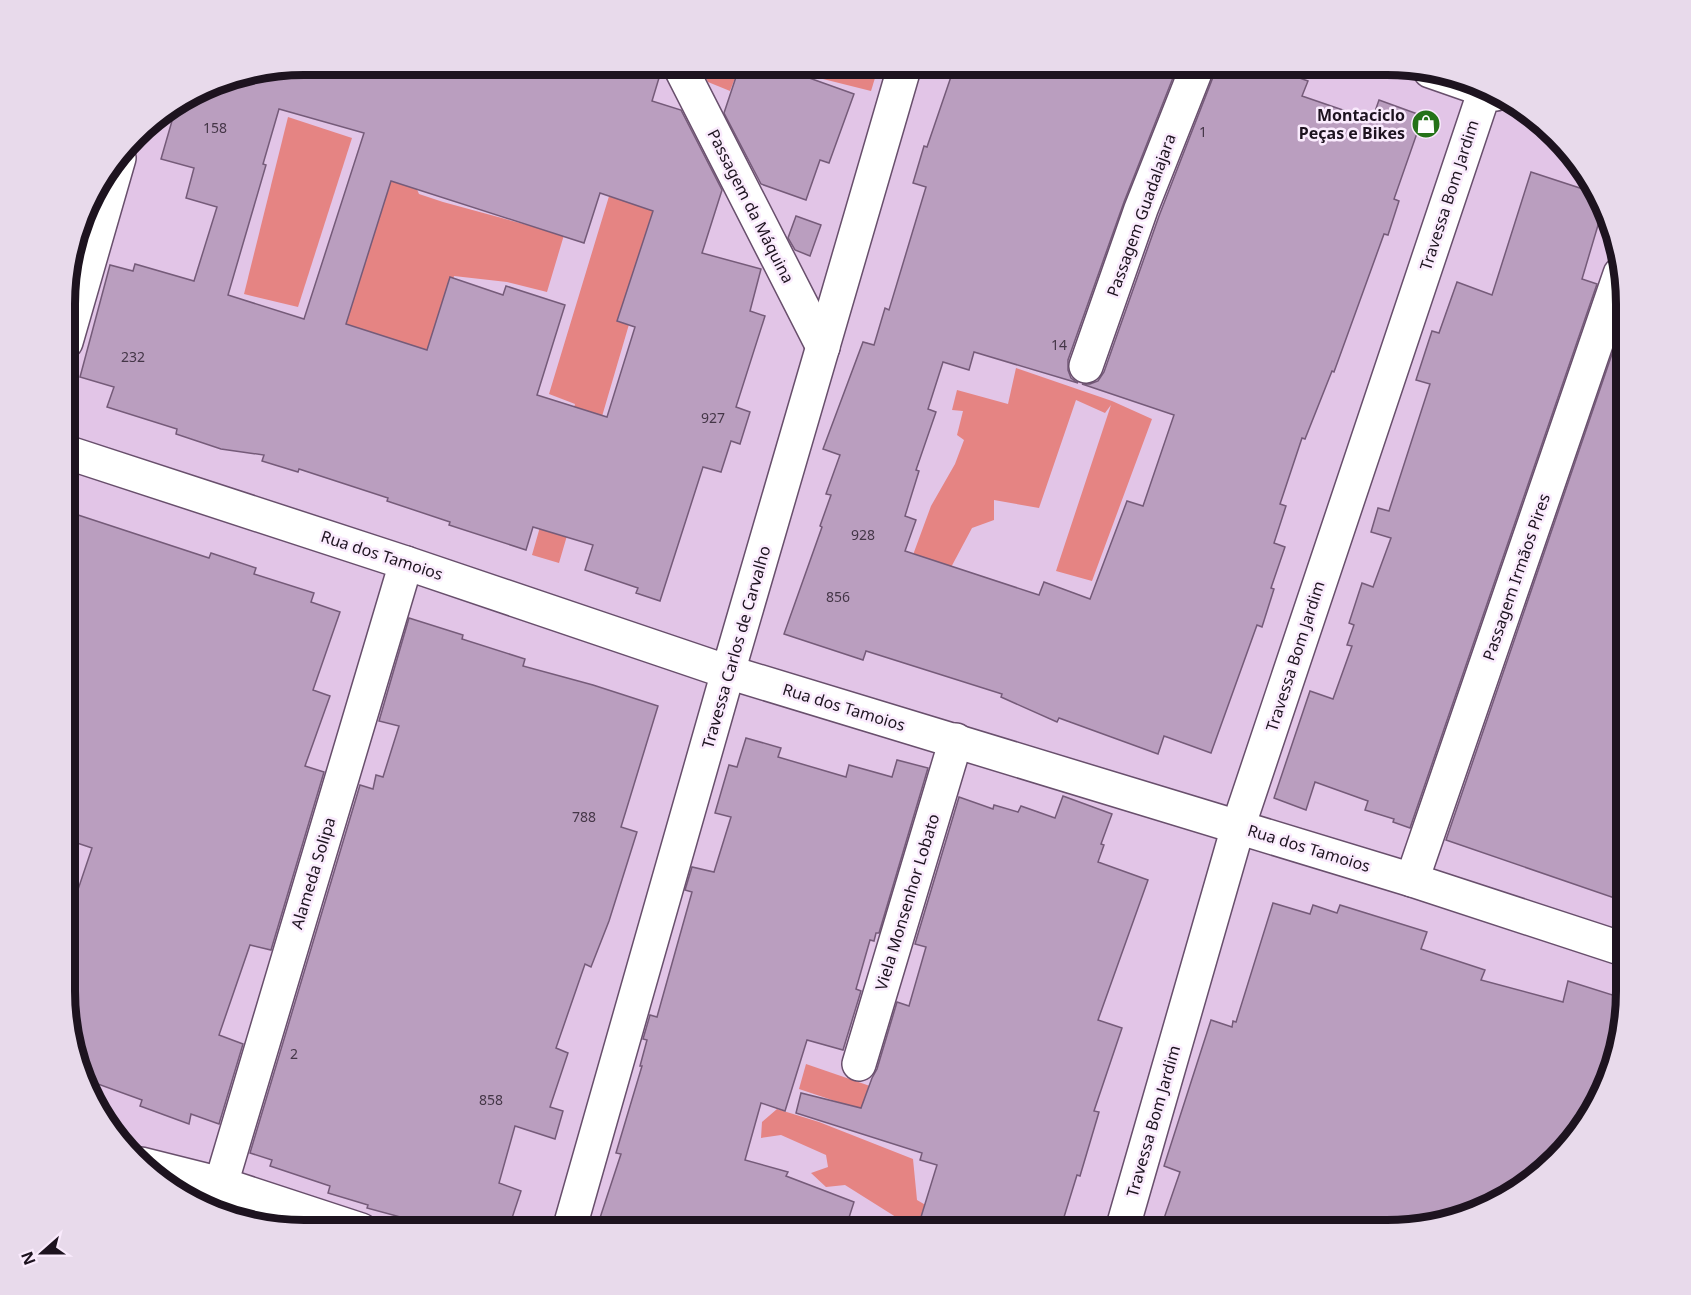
<svg xmlns="http://www.w3.org/2000/svg" width="1691" height="1295" font-family="'Noto Sans',sans-serif">
<style>
.green{fill:#e58483}
.building{fill:#ba9ebf;stroke:#755b79;stroke-width:1.5;fill-rule:evenodd}
.lines{fill:none;stroke-linecap:round;stroke-linejoin:round}
.minor-casing{stroke:#684f6c;stroke-width:36}
.minor{stroke:#fff;stroke-width:33}
.labels{text-anchor:middle;stroke-width:5;stroke-linejoin:round;paint-order:stroke}
.number-label{font-size:14px;fill:#443647}
.poi-label{font-size:16px;font-weight:bold;fill:#1d131f;stroke:#faebfd;text-anchor:end}
.street-label{font-size:16px;fill:#1d131f;stroke:#faebfd}
.rim{fill:none;stroke:#1d131f;stroke-width:8}
</style>
<rect width="100%" height="100%" fill="#e2c5e7"/>
<!-- green -->
<g class="green">
<path d="M699,65h41l-10,26 -22,-9z"/>
<path d="M794,65h85l-8,26 -80,-20z"/>
<path d="M288,117l64,21 -54,169 -54,-13z"/>
<path d="M391,171l25,16 3,7 24,8 121,33 -17,57 -40,-10 -53,-6 -22,77 -89,-21z"/>
<path d="M610,193l51,11 -31,117 -71,242 -27,-8 43,-151 -26,-10z"/>
<path d="M1016,368l96,33 40,18 -60,162 -36,-10 55,-166 -6,8 -29,-13 -37,108 -45,-8v20l-22,8 -24,45 -38,-10 21,-57 24,-42 9,-24 -7,-5 6,-24 -11,-1 5,-20 51,14z"/>
<path d="M806,1064l64,22 -8,24 -63,-21z"/>
<path d="M777,1109l42,13 94,37 4,41 24,14 -11,8 -23,2 -62,-39 -19,2 -15,-14 17,-6 -2,-12 -45,-20 -20,3 1,-16z"/>
</g>
<!-- building -->
<g class="building">
<path d="M304,64l313,1 42,13 -7,23 29,9 41,80 -20,63 59,16 -11,42 15,5 -29,91 14,5 -10,32 -9,-3 -10,31 -18,-5 -43,134 -24,-8 2,-5 -53,-18 8,-25 -60,-18 -7,23 -77,-25 1,-3 -63,-21 1,-3 -89,-29 -1,3 -36,-11 2,-6 -43,-6 -45,-15 1,-5 -70,-22 7,-20 -34,-10 30,-112 23,6 2,-7 59,17 23,-74 -31,-9 8,-30 -33,-9 15,-52 51,-30zM279,109l85,24 -60,186 -76,-24 38,-130 -3,-1zM391,181l193,62 16,-50 53,18 -36,110 18,6 -28,90 -70,-22 28,-90 -59,-19 -3,9 -53,-18 -23,73 -81,-26z"/>
<path d="M740,65h33l81,29 -25,69 -9,-3 -14,40 -45,-16 -37,-71z"/>
<path d="M955,65h223l-54,137 -56,158v10l3,8 7,5 -104,-31 -5,18 -26,-8 -15,47 8,3 -20,58 3,1 -14,45 11,4 -11,31 134,44 5,-13 46,17 37,-98 16,5 31,-91 -92,-31h8l8,-3 6,-9 55,-156 56,-144 1,-7h47l45,16 -6,15 70,24 7,-20 44,16 -29,83 5,2 -11,34 -4,-1 -50,138 -2,-1 -27,68 -3,-1 -22,66 6,2 -12,37 11,4 -14,41 3,1 -12,38 -5,-2 -46,128 -47,-17 -6,18 -99,-36 -2,4 -56,-25 1,-3 -136,-43 -3,9 -79,-26 38,-107 -2,-1 11,-31 -5,-1 14,-39 -17,-6 40,-107 11,3 11,-37 4,2 37,-123 -13,-4 11,-37 3,1z"/>
<path d="M1531,172l67,22 4,4 2,7 -22,74 15,5 -187,544 -17,-6 1,-3 -29,-9 3,-9 -53,-19 -9,28 -32,-12 36,-107 23,8 19,-53 -5,-1 7,-20 -5,-2 13,-40 11,4 18,-49 -20,-6 7,-24 11,3 41,-127 -14,-4 16,-49 7,2 18,-51 35,13z"/>
<path d="M796,216l25,9 -11,31 -15,-6 -7,-12z"/>
<path d="M1626,313v589l-180,-62z"/>
<path d="M72,513l137,45 2,-5 45,15 -2,6 60,19 -3,9 29,10 -27,78 17,6 -25,70 19,6 -53,178 -21,-5 -31,90 24,9 -24,80 -28,-10 -2,10 -49,-18 2,-6 -58,-21 -19,-72v-79l27,-80 -27,-9 1,-308z"/>
<path d="M409,618l54,17 -1,4 63,20 -2,7 70,19 65,21 -37,121 16,5 -28,89 -18,46 -6,-3 -29,84 12,5 -18,54 13,4 -8,28 -40,-13 -16,57 22,8 -13,39h-79l1,-5 -63,-17 1,-3 -40,-12 2,-7 -60,-20 2,-6 -22,-7 110,-368 13,4 3,-14 7,2 16,-51 -20,-5z"/>
<path d="M746,738l35,10 -3,9 68,20 3,-12 43,12 5,-17 31,8 -49,165h-3l-2,8 -4,-1 -14,49 5,2 -18,59 -36,-10 -22,71 -24,-8 -16,57 43,12 -2,4 68,26 -9,28h-249l25,-76 -5,-1 26,-87h-2l7,-26 -4,-1 7,-24 7,2 35,-125 -7,-2 7,-23 22,5 17,-55 -16,-4 14,-48 8,2z"/>
<path d="M1063,796l49,18 -11,30 3,1 -6,17 50,18 -50,140 24,8 -28,83 5,1 -19,64 -3,-1 -17,55h-143l20,-65 -17,-5 2,-7 -126,-40 5,-20 60,15 11,-30 5,-9 20,-67 12,4 17,-59 -11,-3 44,-147 34,12 1,-4 24,7 3,-6 34,12z"/>
<path d="M1273,903l37,11 3,-9 24,8 3,-8 87,27 -6,17 64,21 -4,10 82,22 5,-21 51,16 6,14 -17,72 -41,66 -74,57 -106,24h-227l20,-58 -16,-6 47,-146 21,7 1,-6 3,1z"/>
</g>
<g class="lines">
<!-- minor casing -->
<g class="minor-casing">
<g id="minor">
<path d="M679,65l144,282"/>
<path d="M1430,71l66,23"/>
<path d="M66,342l53,-184"/>
<path d="M1086,366l55,-157 57,-144"/>
<path d="M66,452l340,111 322,109 684,208 214,70"/>
<path d="M1412,880l208,-606"/>
<path d="M859,1064l97,-324"/>
<path d="M141,1164l80,20 140,46"/>
<path d="M221,1184l185,-621"/>
<path d="M569,1230l159,-558 177,-607"/>
<path d="M1122,1230l116,-403 248,-740"/>
</g>
</g>
<!-- minor -->
<use href="#minor" class="minor"/>
</g>
<!-- icons -->
<defs>
<g id="shop-disc" transform="scale(1.5)"><circle r="9.5" fill="#247218" stroke="#faebfd"/><path d="M-5-2.5h2.3a2.7 3.5 0 0 1 5.4 0H5L5.5 6h-11ZM-1.5-2.5h3a1.5 2.3 0 0 0-3 0Z" fill="#fff"/></g>
</defs>
<g fill-rule="evenodd">
<use href="#shop-disc" x="1426" y="124"/>
</g>
<g class="labels">
<!-- number labels -->
<g class="number-label">
<text x="215" y="133">158</text>
<text x="1203" y="137">1</text>
<text x="1059" y="350">14</text>
<text x="133" y="362">232</text>
<text x="713" y="423">927</text>
<text x="863" y="540">928</text>
<text x="838" y="602">856</text>
<text x="584" y="822">788</text>
<text x="294" y="1059">2</text>
<text x="491" y="1105">858</text>
</g>
<!-- poi labels -->
<g class="poi-label">
<text x="1405" y="121">Montaciclo<tspan x="1405" dy="18">Peças e Bikes</tspan></text>
</g>
<!-- street labels -->
<g class="street-label">
<text transform="translate(1449 195) rotate(-72)" y="6">Travessa Bom Jardim</text>
<text transform="translate(751 206) rotate(63)" y="6">Passagem da Máquina</text>
<text transform="translate(1141 215) rotate(-70)" y="6">Passagem Guadalajara</text>
<text transform="translate(382 555) rotate(18)" y="6">Rua dos Tamoios</text>
<text transform="translate(1516 577) rotate(-71)" y="6">Passagem Irmãos Pires</text>
<text transform="translate(736 647) rotate(-74)" y="6">Travessa Carlos de Carvalho</text>
<text transform="translate(1295 656) rotate(-72)" y="6">Travessa Bom Jardim</text>
<text transform="translate(844 707) rotate(17)" y="6">Rua dos Tamoios</text>
<text transform="translate(1309 848) rotate(17)" y="6">Rua dos Tamoios</text>
<text transform="translate(313 873) rotate(-73)" y="6">Alameda Solipa</text>
<text transform="translate(907 902) rotate(-73)" y="6">Viela Monsenhor Lobato</text>
<text transform="translate(1153 1121) rotate(-74)" y="6">Travessa Bom Jardim</text>
</g>
</g>
<!-- crop -->
<path d="M0 0H1691V1295H0ZM304 75H1387A229 229 0 0 1 1616 304V991A229 229 0 0 1 1387 1220H304A229 229 0 0 1 75 991V304A229 229 0 0 1 304 75Z" fill="#e8daeb" fill-rule="evenodd"/>
<path class="rim" d="M304 75H1387A229 229 0 0 1 1616 304V991A229 229 0 0 1 1387 1220H304A229 229 0 0 1 75 991V304A229 229 0 0 1 304 75Z"/>
<!-- north arrow -->
<g transform="translate(42 1253) rotate(249)" stroke="#faebfd" stroke-width="4.5" paint-order="stroke">
<path d="M0-4.5L10 22L0 15L-10 22Z" fill="#1d131f"/>
<text y="-9" font-size="16" font-weight="bold" text-anchor="middle" fill="#1d131f">N</text>
</g>
</svg>
